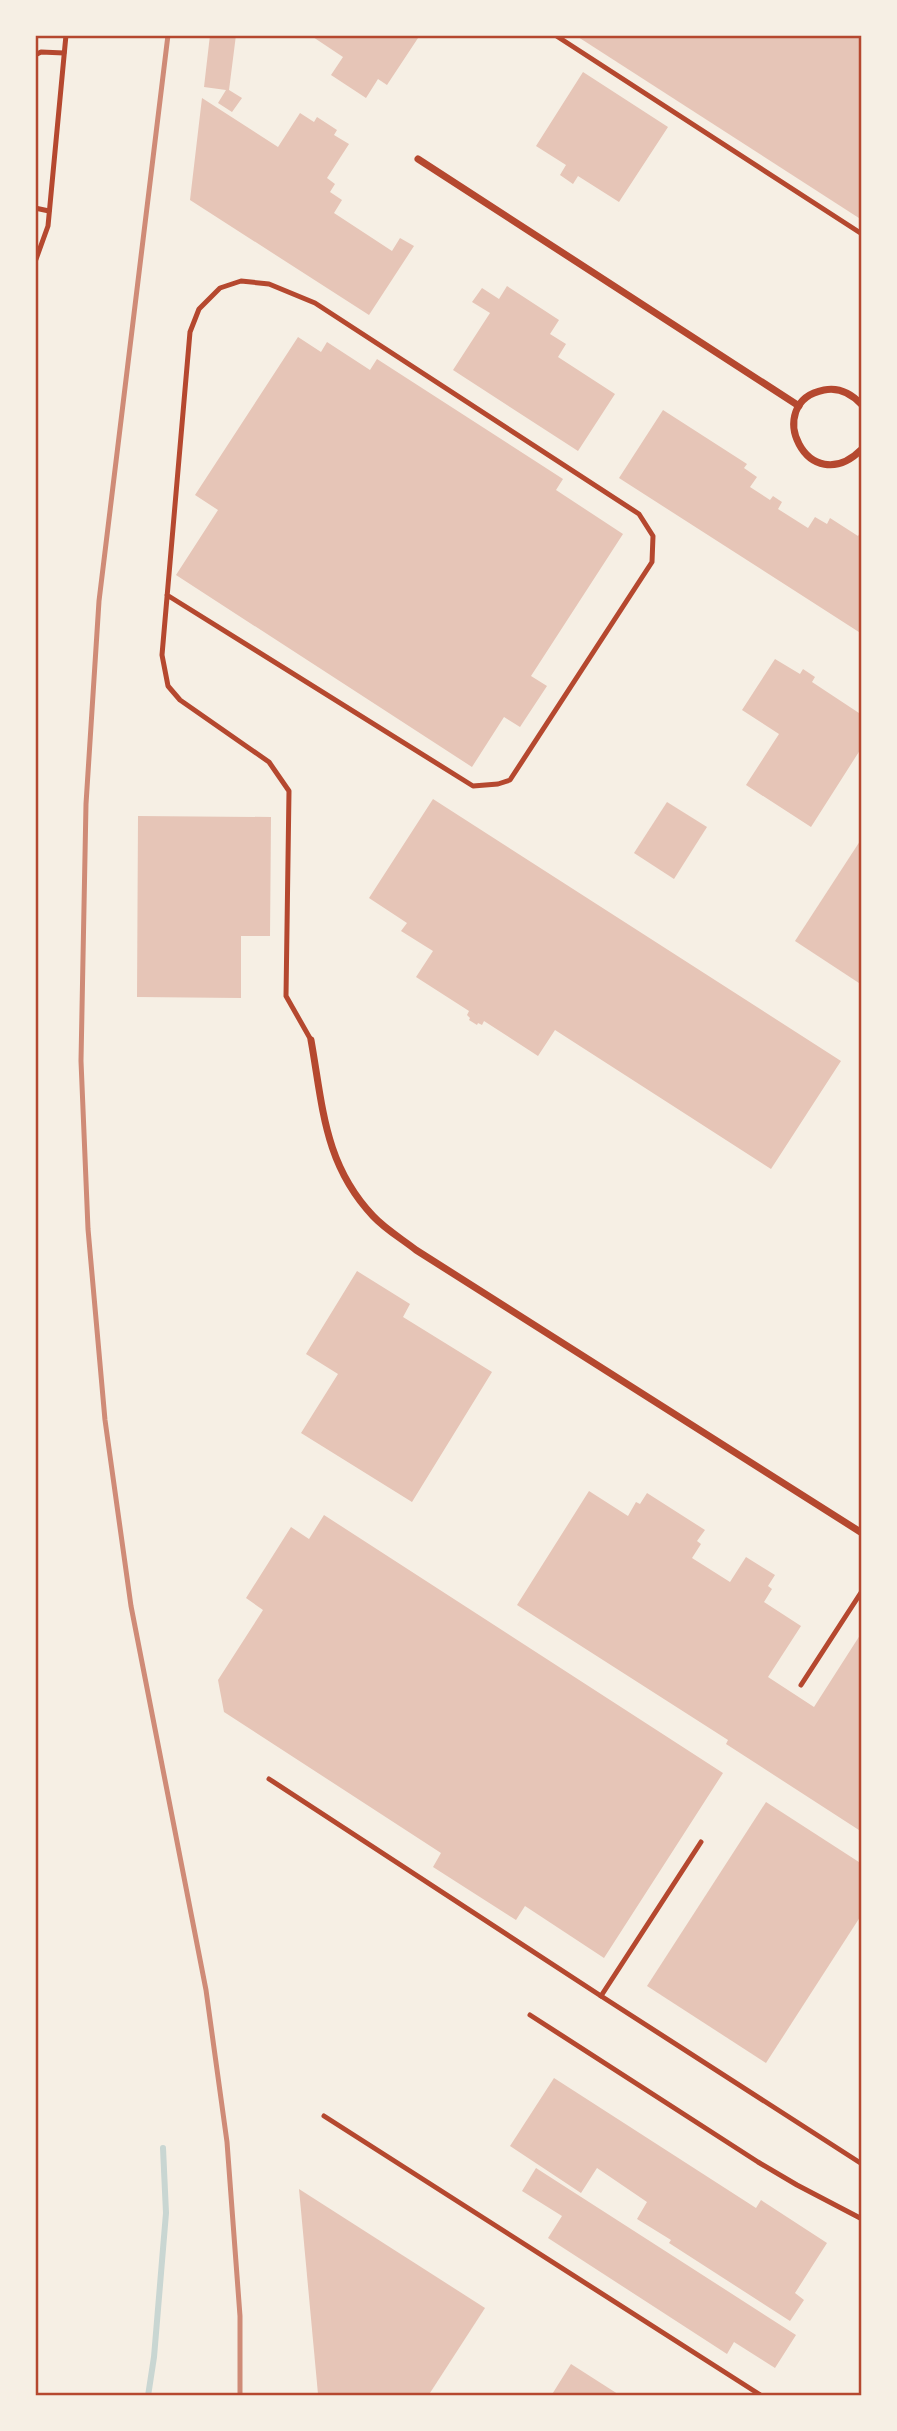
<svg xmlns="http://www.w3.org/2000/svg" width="897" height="2431" font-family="Mulish,sans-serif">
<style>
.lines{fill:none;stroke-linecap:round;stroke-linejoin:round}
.stream{stroke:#c9d6d2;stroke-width:6}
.building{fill:#e6c5b7}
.service{stroke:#b5482f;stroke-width:5}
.minor{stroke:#b5482f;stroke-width:7}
.rail{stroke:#cf8b77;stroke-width:5}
.neatline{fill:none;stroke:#b5482f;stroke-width:2.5}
</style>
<rect width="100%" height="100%" fill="#f6efe4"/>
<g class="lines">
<!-- stream -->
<path class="stream" d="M148,2396l6,-39 12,-144 -3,-65"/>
</g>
<!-- building -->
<g class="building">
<path d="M210,35h26l-7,55 13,8 -10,14 -14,-9 8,-13 -22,-3z"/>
<path d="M315,35h105l-33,50 -9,-6 -12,19 -35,-23 12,-18 -30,-20z"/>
<path d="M575,35h287v185z"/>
<path d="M583,72l85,55 -49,75 -41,-26 -5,8 -13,-9 6,-10 -30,-19z"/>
<path d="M202,98l76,49 22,-34 14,9 3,-5 20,13 -3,5 15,9 -22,34 8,6 -5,8 12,8 -8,13 58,38 8,-13 14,8 -45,69 -179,-115z"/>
<path d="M507,286l52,34 -9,14 16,10 -8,13 57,37 -37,57 -125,-81 37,-57 -18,-11 10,-14 17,11z"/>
<path d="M298,337l23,15 6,-10 43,28 7,-11 186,120 -7,11 67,44 -92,142 16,10 -27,41 -16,-10 -32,50 -296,-192 42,-65 -23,-15z"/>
<path d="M663,410l84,54 -3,4 13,9 -7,10 20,13 3,-4 9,6 -4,7 30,19 7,-11 12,7 3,-6 28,18 4,-6v104l-243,-156z"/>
<path d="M775,659l25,15 3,-5 12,8 -3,5 50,33v32l-51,80 -65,-42 33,-51 -37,-24z"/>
<path d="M433,799l408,262 -70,108 -216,-139 -17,26 -54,-35 -2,4 -4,-2 -1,2 -8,-5 1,-2 -3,-3 2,-4 -53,-34 17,-26 -32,-20 6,-8 -38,-25z"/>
<path d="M667,802l40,25 -33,52 -40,-26z"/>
<path d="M138,816l133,1 -1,119h-29v62l-104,-1z"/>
<path d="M862,838v147l-67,-44z"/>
<path d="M357,1271l53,33 -7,13 89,55 -80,130 -111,-69 37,-59 -32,-20z"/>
<path d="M589,1491l39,25 8,-14 4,2 7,-11 58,37 -8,11 4,3 -9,14 38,24 16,-25 29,18 -7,11 4,3 -8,13 37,24 -33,51 46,30 48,-75v200l-136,-88 2,-4 -211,-135z"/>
<path d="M324,1515l399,258 -119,185 -79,-52 -9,14 -83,-53 8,-14 -217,-141 -6,-32 45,-70 -17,-12 45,-71 18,12z"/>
<path d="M766,1802l96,62v50l-96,149 -119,-77z"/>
<path d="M554,2078l202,130 5,-8 66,43 -32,50 9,7 -14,21 -121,-78 2,-3 -34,-21 10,-17 -50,-34 -16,25 -71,-47z"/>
<path d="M536,2168l260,167 -21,33 -41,-26 -7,12 -179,-116 14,-22 -40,-25z"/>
<path d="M299,2189l186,119 -57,88h-106l-4,-2z"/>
<path d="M571,2364l50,32h-70z"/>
</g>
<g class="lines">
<!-- service -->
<g class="service">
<path d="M555,35l307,199"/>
<path d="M35,55l6,-3 23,1"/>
<path d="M35,208l14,3"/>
<path d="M35,262l13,-36 18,-191"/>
<path d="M35,442v13"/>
<path d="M167,595l306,191 25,-2 12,-4 142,-218 1,-26 -14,-22 -324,-211 -46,-19 -28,-3 -21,7 -21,21 -9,23 -28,323 6,31 12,14 89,62 20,29 -3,205 25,44"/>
<path d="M801,1685l61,-94"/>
<path d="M269,1779l332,217 261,168"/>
<path d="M601,1996l100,-154"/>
<path d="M530,2015l228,147 39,23 65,34"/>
<path d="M324,2116l438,280"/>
</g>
<!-- minor -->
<g class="minor">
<path d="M418,159l381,247"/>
<path d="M862,405c-10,-11 -23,-18 -38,-15 -63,12 -16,113 38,59"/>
<path d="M311,1040c12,67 13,124 62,176 12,13 29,23 43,34l446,283"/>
</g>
<!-- rail -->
<path class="rail" d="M168,35l-69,566 -13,203 -5,257 7,168 17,191 26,186 75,384 21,152 13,174v80"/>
</g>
<!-- border -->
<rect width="897" height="2431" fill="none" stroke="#f6efe4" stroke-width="74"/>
<rect x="37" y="37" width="823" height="2357" class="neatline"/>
</svg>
